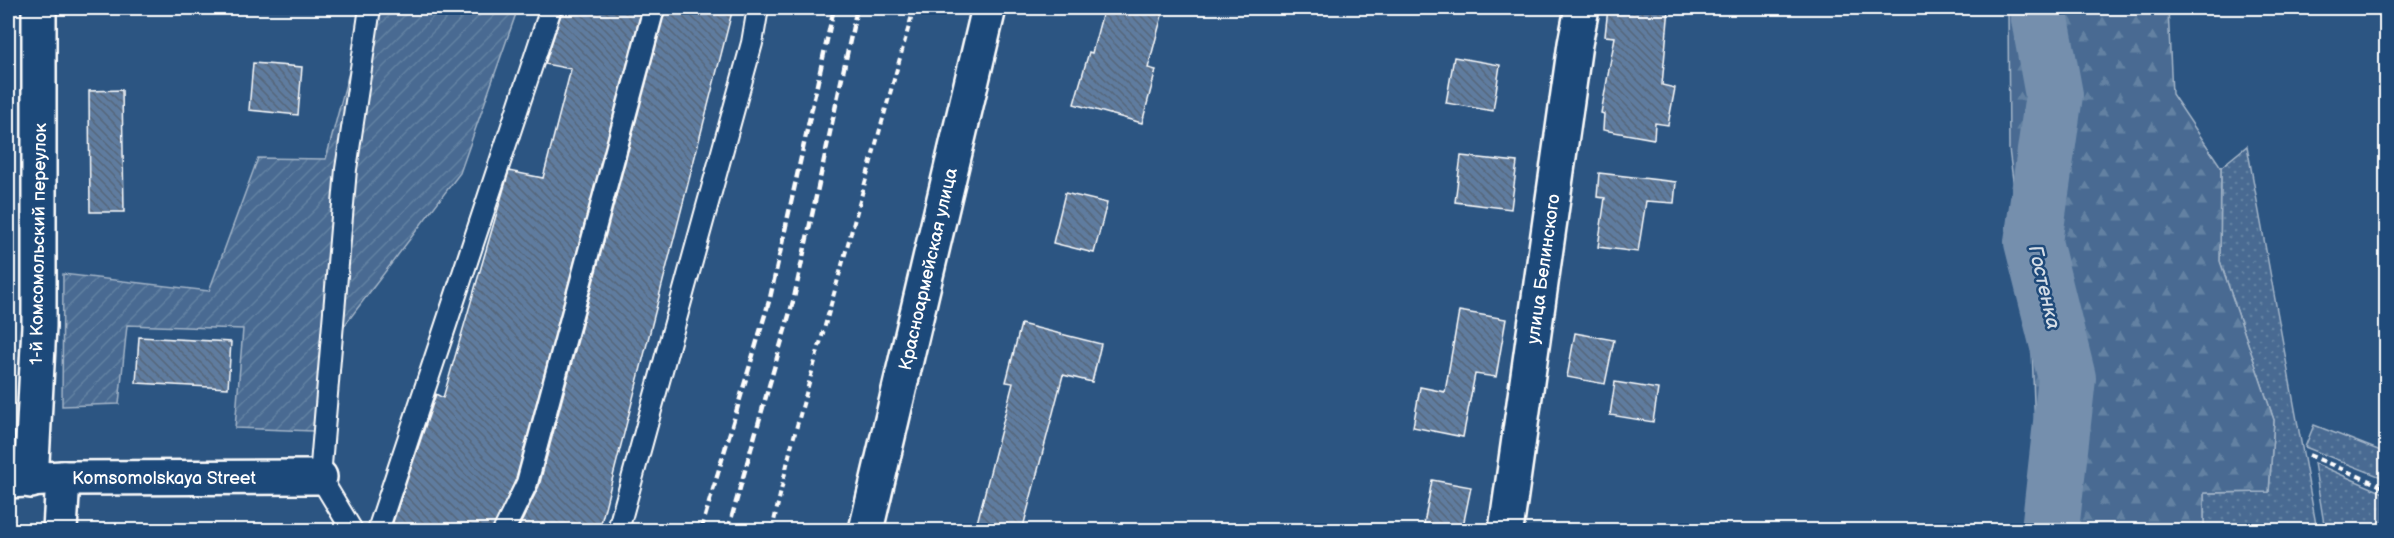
<svg xmlns="http://www.w3.org/2000/svg" width="2394" height="538" font-family="'Balsamiq Sans',sans-serif">
<style>
.grass{fill:url(#grass-dots);stroke:#a4b5c8;stroke-width:1.5}
.forest{fill:url(#forest-firs);stroke:#a4b5c8;stroke-width:1.5}
.garden{fill:url(#garden-furrows);stroke:#a4b5c8;stroke-width:1.5}
.lines{fill:none;stroke-linecap:round;stroke-linejoin:round}
.river{stroke:#748fad;stroke-width:58}
.building{fill:url(#building-back-hatch);stroke:#fff;stroke-width:1.5}
.service-casing{stroke:#fff;stroke-width:24}
.minor-casing{stroke:#fff;stroke-width:38}
.primary-casing{stroke:#fff;stroke-width:38}
.path{stroke:#fff;stroke-width:4;stroke-dasharray:6 4.5;stroke-linecap:butt}
.service{stroke:#1f4a7a;stroke-width:20}
.minor{stroke:#1f4a7a;stroke-width:33}
.primary{stroke:#1f4a7a;stroke-width:33}
.rail{stroke:#fff;stroke-width:4.5;stroke-dasharray:9 4.5;stroke-linecap:butt}
.labels{text-anchor:middle;stroke-width:5;stroke-linejoin:round;paint-order:stroke}
.street-label{font-size:18px;fill:#fff;stroke:#1f4a7a}
.water-label{font-size:20px;font-style:italic;fill:#d5dde6;stroke:#1f4a7a}
</style>
<defs>
<pattern id="grass-dots" width="8" height="8" patternUnits="userSpaceOnUse" patternTransform="scale(1.5)"><rect width="8" height="8" fill="#486b92"/><path d="M2 2h.1M6 6h.1" fill="none" stroke="#6381a2" stroke-width="1.8" stroke-linecap="round"/></pattern>
<pattern id="forest-firs" width="22" height="20" patternUnits="userSpaceOnUse" patternTransform="scale(1.5)"><rect width="22" height="20" fill="#486b92"/><path d="M5 1l3.5 6h-7zM16 11l3.5 6h-7z" fill="#6381a2"/></pattern>
<pattern id="garden-furrows" width="10" height="10" patternUnits="userSpaceOnUse" patternTransform="scale(1.5)"><rect width="10" height="10" fill="#486b92"/><path d="M-1 1l2-2M0 10L10 0M9 11l2-2" fill="none" stroke="#6381a2"/></pattern>
<pattern id="building-back-hatch" width="6" height="6" patternUnits="userSpaceOnUse" patternTransform="scale(1.5)"><rect width="6" height="6" fill="#5e7c9f"/><path d="M-1 5l2 2M0 0l6 6M5-1l2 2" fill="none" stroke="#56667a"/></pattern>
</defs>
<rect width="100%" height="100%" fill="#2c5582"/>
<filter id="ink" filterUnits="userSpaceOnUse"><feTurbulence type="fractalNoise" baseFrequency=".0167" numOctaves="2"/><feDisplacementMap in="SourceGraphic" scale="12" xChannelSelector="R" yChannelSelector="G"/><feConvolveMatrix kernelMatrix="1 2 1 2 8 2 1 2 1" color-interpolation-filters="sRGB"/></filter>
<g filter="url(#ink)">
<!-- grass -->
<g class="grass">
<path d="M2247,146l70,384h-113v-37l65,-1 5,-72 -54,-159 1,-94z"/>
<path d="M2314,425l72,28v26l-81,-32z"/>
<path d="M2314,463l72,31v36h-61z"/>
</g>
<!-- forest -->
<path class="forest" d="M2008,8h160l4,86 49,73 -1,94 54,159 -5,72 -65,1v37h-168l1,-44 -6,-165 -22,-172z"/>
<!-- garden -->
<path class="garden" d="M366,8h152l-58,165 -116,153 -31,105 -78,-3 8,-99 -116,-4 -8,79 -57,2 1,-132 146,17 49,-133 68,1z"/>
<g class="lines">
<!-- river -->
<path class="river" d="M2038,8l16,87 -21,147 34,136 -17,152"/>
</g>
<!-- building -->
<g class="building">
<path d="M563,8h79l-126,471 -24,52h-102l46,-137 7,4 66,-227 34,7 28,-109 -26,-5z"/>
<path d="M666,8h67l-134,523h-82l22,-45z"/>
<path d="M1104,8h60l-16,60 8,2 -14,53 -68,-19 15,-52 3,1z"/>
<path d="M1608,8h61l-7,77 13,3 -7,37 -13,-2 -1,16 -51,-9 1,-16 -3,-1 14,-76 -10,-1z"/>
<path d="M1454,57l46,8 -7,46 -47,-8z"/>
<path d="M253,63l49,4 -4,48 -49,-5z"/>
<path d="M122,90l2,122h-34l-1,-121z"/>
<path d="M1461,156l56,6 -6,47 -56,-7z"/>
<path d="M1599,173l77,9 -2,21 -28,-2 -8,51 -40,-5 7,-49 -8,-1z"/>
<path d="M1065,193l42,10 -13,50 -41,-10z"/>
<path d="M1459,311l47,8 -10,58 -21,-3 -12,63 -50,-10 7,-40 25,5z"/>
<path d="M1021,324l80,20 -9,38 -29,-7 -41,156h-18l-27,-8 36,-140 -7,-1z"/>
<path d="M1575,333l39,7 -9,44 -38,-7z"/>
<path d="M139,337l92,5 -3,46 -92,-5z"/>
<path d="M1615,382l43,7 -5,33 -43,-7z"/>
<path d="M1432,480l39,7 -9,44 -38,-7z"/>
</g>
<g class="lines">
<!-- service casing -->
<g class="service-casing">
<g id="service">
<path d="M352,530l-32,-53 26,-308 24,-161"/>
<path d="M378,530l173,-522"/>
<path d="M504,530l23,-47 127,-475"/>
<path d="M618,530l134,-487 6,-35"/>
</g>
</g>
<!-- minor casing -->
<g class="minor-casing">
<g id="minor">
<path d="M8,481l55,-3 257,-1"/>
<path d="M31,481l8,-155v-318"/>
<path d="M60,530l3,-52"/>
<path d="M1506,530l69,-486 7,-36"/>
</g>
</g>
<!-- primary casing -->
<g class="primary-casing">
<path id="primary" d="M866,530l123,-522"/>
</g>
<!-- path -->
<g class="path">
<path d="M2309,455l77,33"/>
<path d="M772,530l19,-83 123,-439"/>
</g>
<!-- service -->
<use href="#service" class="service"/>
<!-- minor -->
<use href="#minor" class="minor"/>
<!-- primary -->
<use href="#primary" class="primary"/>
<!-- rail -->
<g class="rail">
<path d="M701,530l69,-232 64,-290"/>
<path d="M728,530l66,-232 63,-290"/>
</g>
</g>
</g>
<g class="labels">
<!-- street labels -->
<g class="street-label">
<text transform="translate(38 244) rotate(-89)" y="6">1-й Комсомольский переулок</text>
<text transform="translate(928 269) rotate(-77)" y="6">Красноармейская улица</text>
<text transform="translate(1543 269) rotate(-82)" y="6">улица Белинского</text>
<text x="164" y="484">Komsomolskaya Street</text>
</g>
<!-- water labels -->
<g class="water-label">
<text transform="translate(2045 287) rotate(77)" y="7">Гостенка</text>
</g>
</g>
<!-- margin -->
<rect width="2394" height="538" fill="none" stroke="#1f4a7a" stroke-width="30"/>
<rect x="15" y="15" width="2364" height="508" fill="none" stroke="#fff" stroke-width="2" filter="url(#ink)"/>
</svg>
